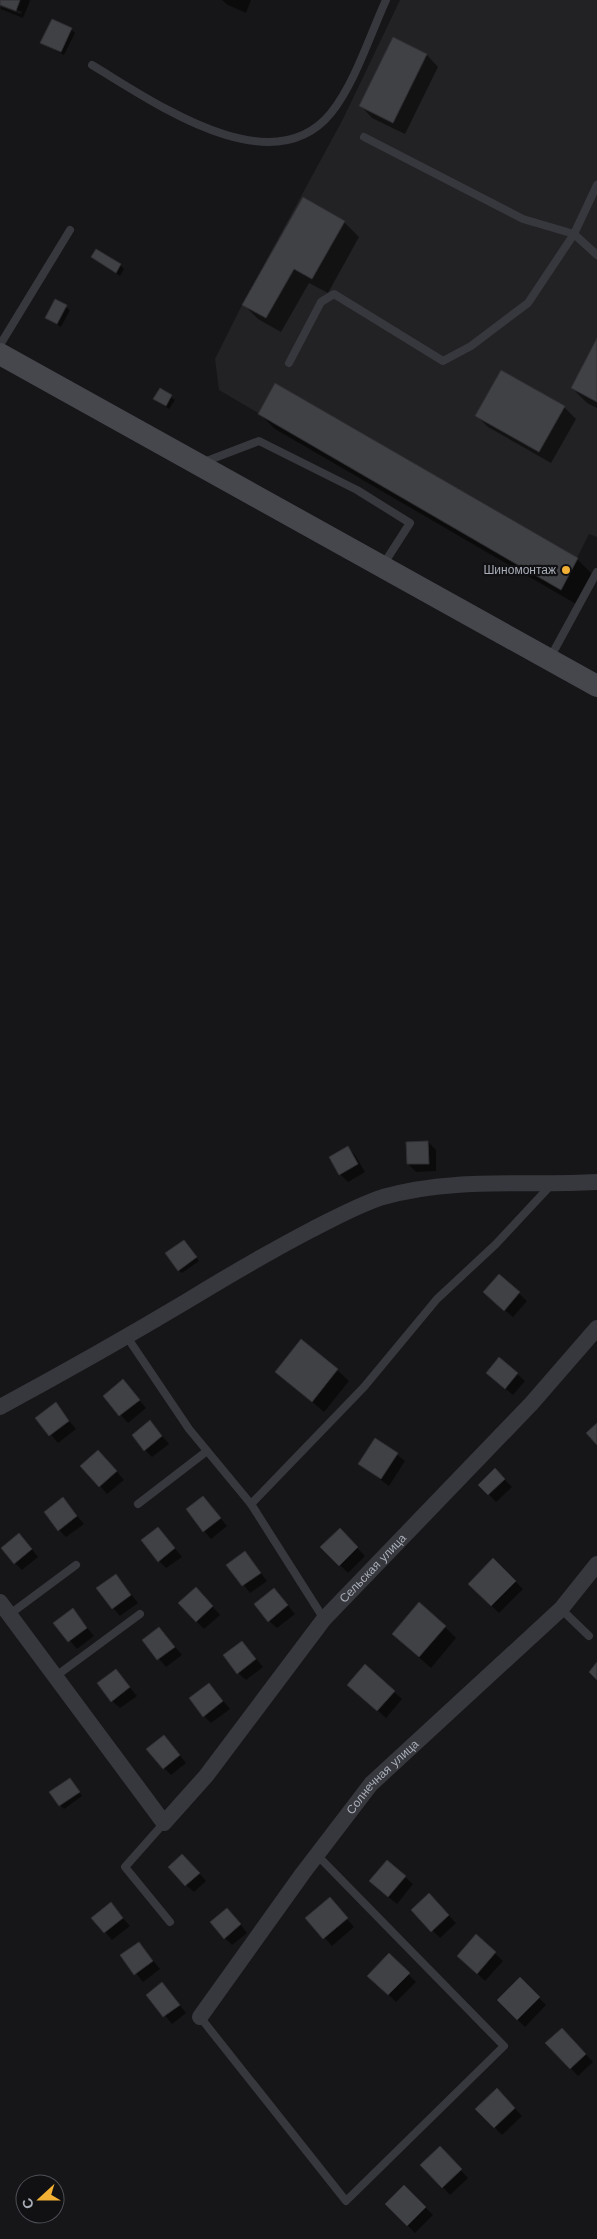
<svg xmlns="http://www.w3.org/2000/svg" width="597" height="2239" font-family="'Work Sans',sans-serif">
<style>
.built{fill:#222225}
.shadow{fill:#0007;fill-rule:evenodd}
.building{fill:#404145;stroke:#303034}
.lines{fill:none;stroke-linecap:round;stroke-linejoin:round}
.lane{stroke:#37383d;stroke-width:8}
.street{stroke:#37383d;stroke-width:16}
.secondary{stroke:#45474d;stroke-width:22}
.poi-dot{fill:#f2b134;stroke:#111113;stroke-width:2}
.labels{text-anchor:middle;stroke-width:4.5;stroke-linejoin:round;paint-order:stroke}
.poi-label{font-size:12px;fill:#a8adb8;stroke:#111113;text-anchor:end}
.street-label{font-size:12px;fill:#a8adb8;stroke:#111113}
</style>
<rect width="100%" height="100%" fill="#161618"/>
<!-- built -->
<path class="built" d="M400,0h197v537l-8,-3 -28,56 -342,-200 -4,-31 27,-54 101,-186z"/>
<!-- shadow -->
<g class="shadow">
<path d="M0,0h29l1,1 -7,17 -22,-9zM1,4l21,8 -1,2 -20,-7z"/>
<path d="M222,0h29l-5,13 -18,-8z"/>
<path d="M71,29l4,4 -11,22 -22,-12z"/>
<path d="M394,39l33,16 11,12 -33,67 -33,-16 -11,-12z"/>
<path d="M303,199l41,23 15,15 -31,56 -19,-10 -28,49 -23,-13 -15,-15z"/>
<path d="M93,257l27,8 4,4 -4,7z"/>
<path d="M56,301l14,9 -9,17 -14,-9z"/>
<path d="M597,341v67l-10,-5 -15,-15z"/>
<path d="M160,390l15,10 -6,9 -14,-10z"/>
<path d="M564,407l12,12 -25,44 -63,-36 -11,-11z"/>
<path d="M260,414l317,145 15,15 -16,30 -301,-175z"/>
<path d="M428,1142l8,8v21l-20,1 -8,-8z"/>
<path d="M348,1148l7,7 10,17 -17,10 -8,-8z"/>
<path d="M187,1245l12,16 -17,12 -4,-3z"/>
<path d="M500,1276l27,25 -14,16 -20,-17z"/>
<path d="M337,1370l12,11 -25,31 -47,-40z"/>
<path d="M517,1374l8,7 -12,14 -18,-15z"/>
<path d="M130,1389l16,19 -18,15 -24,-27z"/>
<path d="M55,1404l21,25 -18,14 -21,-25z"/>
<path d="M150,1422l19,22 -17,13 -7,-7z"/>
<path d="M376,1439l29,22 -16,25 -29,-22z"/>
<path d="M106,1459l18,21 -17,14 -7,-8z"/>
<path d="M503,1478l9,9 -16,15 -16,-17z"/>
<path d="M203,1497l24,29 -16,13 -7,-8z"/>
<path d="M63,1499l21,25 -18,13 -7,-7z"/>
<path d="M158,1528l24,29 -16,11 -7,-7z"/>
<path d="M340,1530l25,26 -17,17 -26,-26z"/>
<path d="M26,1542l12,15 -16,13 -7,-7z"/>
<path d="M245,1553l22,28 -17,12 -22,-28z"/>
<path d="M493,1560l30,29 -24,24 -30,-29z"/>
<path d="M116,1575l22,28 -18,13 -7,-8z"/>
<path d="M274,1589l21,25 -18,14 -8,-7z"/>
<path d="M203,1596l17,19 -16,14 -8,-8z"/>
<path d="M73,1610l21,26 -17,13 -22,-26z"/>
<path d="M445,1627l11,11 -25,30 -26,-23z"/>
<path d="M159,1628l23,27 -16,12 -23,-27z"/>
<path d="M242,1642l21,25 -17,13 -8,-7z"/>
<path d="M116,1671l21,25 -17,12 -8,-7z"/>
<path d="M209,1684l21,25 -19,14 -7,-7z"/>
<path d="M357,1692h37l8,7 -16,19z"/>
<path d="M171,1744l15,19 -15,12 -7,-7z"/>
<path d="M70,1779l12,17 -18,13 -4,-4z"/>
<path d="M190,1863l16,18 -12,11 -8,-7z"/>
<path d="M405,1877l8,7 -16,20 -19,-15z"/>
<path d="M428,1895l28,28 -16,15 -27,-28z"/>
<path d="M110,1904l20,22 -18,14 -19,-22z"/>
<path d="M337,1907l17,20 -22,19 -25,-28z"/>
<path d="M235,1917l12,16 -15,12 -7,-7z"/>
<path d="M476,1936l27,25 -18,20 -19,-18z"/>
<path d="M139,1943l21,26 -17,13 -21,-26z"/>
<path d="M389,1955l27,27 -20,20 -27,-26z"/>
<path d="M520,1979l26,26 -21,22 -27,-27z"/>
<path d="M162,1983l24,30 -14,11 -24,-29z"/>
<path d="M562,2029l31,33 -15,14 -31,-33z"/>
<path d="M497,2090l25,26 -20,19 -25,-26z"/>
<path d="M440,2148l28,30 -18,17 -28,-30z"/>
<path d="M404,2186l29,29 -18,18 -29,-29z"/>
</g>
<!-- building -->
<g class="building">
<path d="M0,0h20l-4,11 -16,-6z"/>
<path d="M52,19l20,9 -11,24 -21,-9z"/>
<path d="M393,37l34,17 -34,69 -34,-17z"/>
<path d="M303,197l42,24 -33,58 -18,-10 -28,49 -24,-13z"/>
<path d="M96,249l25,15 -5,9 -25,-16z"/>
<path d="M55,299l12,6 -10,19 -12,-6z"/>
<path d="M597,338v64l-26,-14z"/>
<path d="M501,370l64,36 -26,46 -64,-36z"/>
<path d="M275,383l303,175 -17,32 -303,-176z"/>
<path d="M160,388l12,7 -6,11 -13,-7z"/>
<path d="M428,1141l1,23h-22l-1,-22z"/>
<path d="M348,1146l10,18 -19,11 -10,-18z"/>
<path d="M184,1240l13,17 -19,14 -13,-18z"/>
<path d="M499,1274l21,18 -16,19 -21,-19z"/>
<path d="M301,1339l37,30 -26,33 -37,-30z"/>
<path d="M499,1357l19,16 -13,16 -19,-16z"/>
<path d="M123,1379l17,21 -21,16 -16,-20z"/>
<path d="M56,1402l13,19 -20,15 -14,-18z"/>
<path d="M150,1420l12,16 -18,15 -12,-16z"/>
<path d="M597,1423v22l-11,-12z"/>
<path d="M375,1438l23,15 -17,26 -23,-15z"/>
<path d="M98,1450l19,21 -18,16 -19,-21z"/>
<path d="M495,1468l10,11 -17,16 -10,-10z"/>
<path d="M203,1496l18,22 -18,14 -17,-23z"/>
<path d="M63,1497l14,19 -19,15 -14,-19z"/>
<path d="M158,1527l17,21 -17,14 -17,-22z"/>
<path d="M340,1528l18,19 -19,19 -19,-19z"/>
<path d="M19,1533l13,16 -18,15 -13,-16z"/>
<path d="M245,1551l16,22 -19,13 -16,-21z"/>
<path d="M493,1558l23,23 -25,25 -23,-22z"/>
<path d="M116,1574l15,21 -19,14 -16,-21z"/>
<path d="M196,1587l17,19 -17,16 -18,-19z"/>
<path d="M274,1588l14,17 -20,17 -14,-18z"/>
<path d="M419,1602l27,24 -27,31 -27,-23z"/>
<path d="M73,1608l14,20 -19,14 -15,-19z"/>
<path d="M159,1627l16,20 -18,13 -15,-20z"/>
<path d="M242,1641l14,18 -19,15 -14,-19z"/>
<path d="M597,1662v18l-8,-8z"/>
<path d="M365,1664l30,27 -18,20 -30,-26z"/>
<path d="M116,1669l14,18 -19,15 -14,-19z"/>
<path d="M209,1683l14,18 -20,16 -14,-19z"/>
<path d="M164,1735l16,20 -17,14 -17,-20z"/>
<path d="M70,1778l10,14 -21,14 -10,-14z"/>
<path d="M182,1854l18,19 -15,13 -17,-19z"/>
<path d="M387,1860l19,16 -18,21 -19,-16z"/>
<path d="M429,1893l20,22 -18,17 -20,-22z"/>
<path d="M330,1897l18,21 -25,21 -18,-21z"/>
<path d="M111,1902l12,16 -19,15 -13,-15z"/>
<path d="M227,1908l14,16 -17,15 -14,-17z"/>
<path d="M476,1934l20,18 -19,22 -20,-18z"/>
<path d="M139,1942l14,19 -19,14 -14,-20z"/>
<path d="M389,1953l21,20 -22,22 -21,-19z"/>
<path d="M520,1977l20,20 -23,23 -20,-20z"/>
<path d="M162,1982l18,23 -17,12 -17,-22z"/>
<path d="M562,2028l24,26 -16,15 -25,-26z"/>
<path d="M497,2088l18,20 -21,20 -19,-19z"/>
<path d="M440,2146l22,23 -20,19 -22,-23z"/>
<path d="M404,2185l22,22 -19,19 -22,-22z"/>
</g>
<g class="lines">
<!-- lane -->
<g class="lane">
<path d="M92,65c59,35 179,122 239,48 24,-30 39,-78 55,-113"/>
<path d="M364,137l159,82 51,15 23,21"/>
<path d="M0,345l70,-115"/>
<path d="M289,363l32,-61 13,-8 109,67 28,-15 57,-43 46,-69 23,-49"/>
<path d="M204,462l55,-21 98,49 53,33 -27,42"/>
<path d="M550,658l47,-86"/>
<path d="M127,1337l62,92 62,75 73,115"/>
<path d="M138,1504l69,-53"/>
<path d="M251,1504l113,-117 73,-88 59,-55 55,-59"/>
<path d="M561,1609l28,27"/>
<path d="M10,1614l66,-49"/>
<path d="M56,1676l84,-62"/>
<path d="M164,1823l-39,44 45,55"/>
<path d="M200,2017l146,184 158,-155 -187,-191"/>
</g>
<!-- street -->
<g class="street">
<path d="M0,1407c63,-34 125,-69 187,-106 41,-25 82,-49 124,-71 24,-12 47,-25 72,-33 70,-20 143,-11 214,-15"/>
<path id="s1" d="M0,1602l164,221 42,-47 118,-157 207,-215 66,-76"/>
<path id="s2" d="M200,2017l103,-144 68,-89 190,-175 36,-45"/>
</g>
<!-- secondary -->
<path class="secondary" d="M0,354l597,332"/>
</g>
<!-- markers -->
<circle class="poi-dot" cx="566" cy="570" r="5"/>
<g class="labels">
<!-- poi labels -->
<g class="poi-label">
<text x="556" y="574">Шиномонтаж</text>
</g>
<!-- street labels -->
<g class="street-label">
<text dy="4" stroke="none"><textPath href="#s1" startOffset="605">Сельская улица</textPath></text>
<text dy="4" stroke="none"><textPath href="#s2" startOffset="302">Солнечная улица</textPath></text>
</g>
</g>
<!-- north arrow -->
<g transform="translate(40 2199) rotate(249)"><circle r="24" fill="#111113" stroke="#4d4f55"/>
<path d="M0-4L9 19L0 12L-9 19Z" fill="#f2b134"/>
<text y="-8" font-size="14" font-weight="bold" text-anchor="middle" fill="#a8adb8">С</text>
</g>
</svg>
